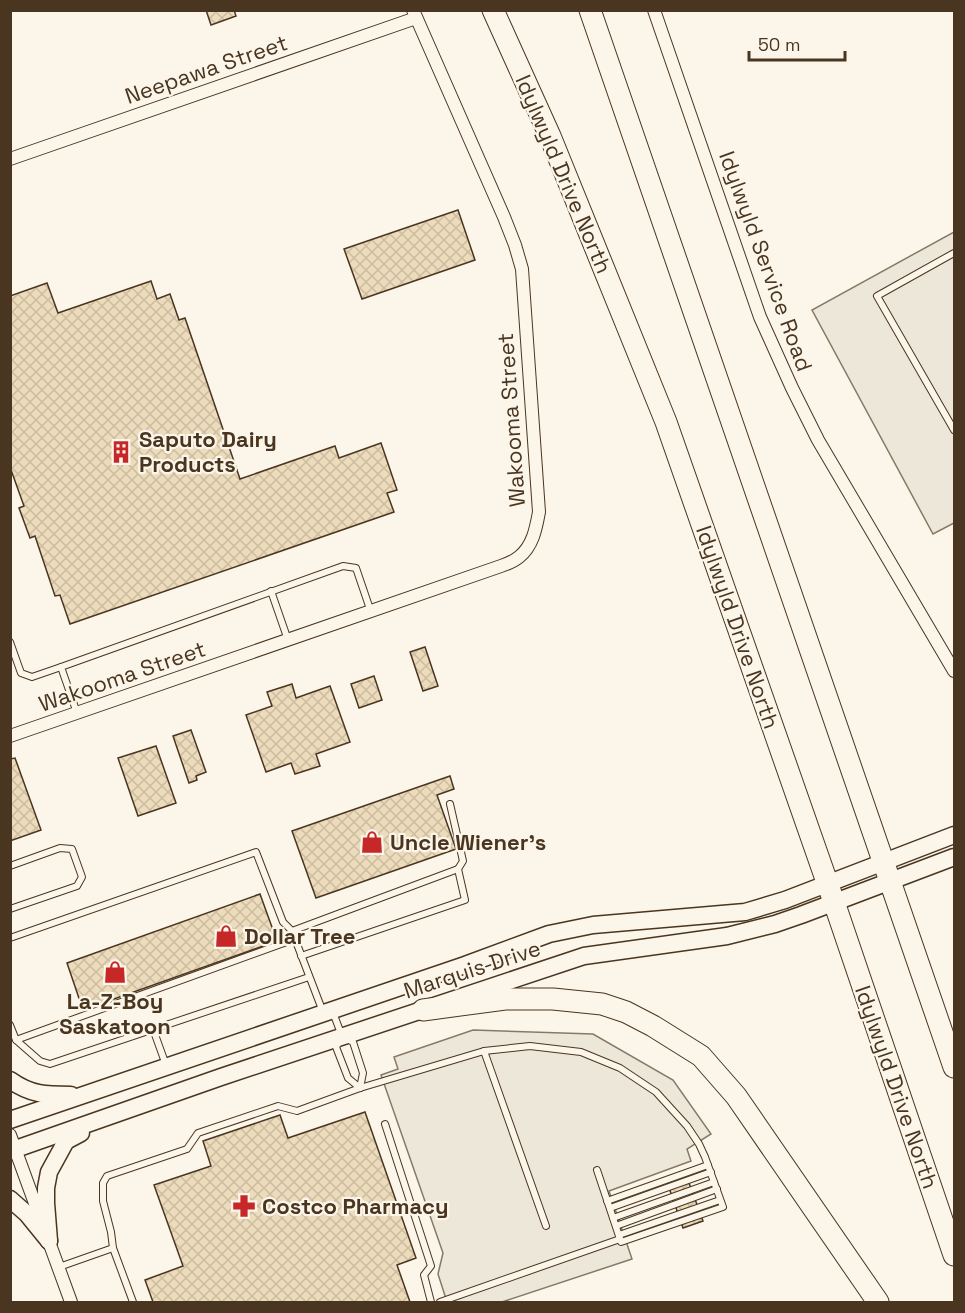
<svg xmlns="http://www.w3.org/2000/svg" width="965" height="1313" font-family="'Space Grotesk',sans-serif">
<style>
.parking{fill:#ede7d9;stroke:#887966;stroke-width:1.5}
.building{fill:url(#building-cross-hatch);stroke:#4a3520;stroke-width:1.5}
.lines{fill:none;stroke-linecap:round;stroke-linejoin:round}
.lane-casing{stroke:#4a3520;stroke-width:8}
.street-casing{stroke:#4a3520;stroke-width:14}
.secondary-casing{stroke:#4a3520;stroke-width:19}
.highway-casing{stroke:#4a3520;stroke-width:23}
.lane{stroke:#fbf6e9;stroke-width:6}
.street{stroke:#fbf6e9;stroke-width:12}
.secondary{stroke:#fbf6e9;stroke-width:16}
.highway{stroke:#fbf6e9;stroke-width:21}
.labels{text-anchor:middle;stroke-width:4.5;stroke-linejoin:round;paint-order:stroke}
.street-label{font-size:22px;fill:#4a3520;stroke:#fbf6e9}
.poi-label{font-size:22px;font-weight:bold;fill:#4a3520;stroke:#fbf6e9;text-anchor:start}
</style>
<defs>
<pattern id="building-cross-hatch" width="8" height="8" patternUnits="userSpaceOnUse" patternTransform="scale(1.5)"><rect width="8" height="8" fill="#ecdcbc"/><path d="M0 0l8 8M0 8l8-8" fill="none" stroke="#ccbda1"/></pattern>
</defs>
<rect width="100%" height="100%" fill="#fbf6e9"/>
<!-- parking -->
<g class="parking">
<path d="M954,232v291l-21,11 -121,-224z"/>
<path d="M473,1030l120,4 80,46 38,54 -24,15 4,12 -82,30 23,68 -130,43h-55l-9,-28 5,-21 -62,-178 17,-6 -4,-12z"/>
</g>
<!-- building -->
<g class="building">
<path d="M206,10h28l2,6 -25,9z"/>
<path d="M458,210l17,50 -113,39 -18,-50z"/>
<path d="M151,281l6,18 13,-5 9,26 6,-2 55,161 95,-33 4,12 42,-15 16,47 -10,3 7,19 -324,112 -10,-29 -5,1 -20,-60 -5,2 -11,-30 5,-2 -14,-39v-171l37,-13 11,30z"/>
<path d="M425,647l13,39 -15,5 -13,-39z"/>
<path d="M374,676l8,24 -23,8 -8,-24z"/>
<path d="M292,684l4,14 34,-12 20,56 -34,12 4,12 -25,8 -4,-11 -25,9 -20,-57 26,-9 -5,-14z"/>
<path d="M191,730l15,42 -10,4 1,4 -8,3 -16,-47z"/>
<path d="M156,746l20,57 -38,13 -20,-58z"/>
<path d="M15,758l26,72 -31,11v-82z"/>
<path d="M450,776l4,13 -17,6 19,54 -140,49 -24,-67z"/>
<path d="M260,894l17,47 -194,69 -16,-47z"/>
<path d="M365,1112l51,146 -19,7 13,37h-257l-8,-22 38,-14 -29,-81 57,-19 -8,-25 77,-26 8,23z"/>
<path d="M685,1172l18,49 -20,7 -17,-49z"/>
</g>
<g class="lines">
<!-- lane casing -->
<g class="lane-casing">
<g id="lane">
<path d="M954,253l-77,43 77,134"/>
<path d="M271,591l17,49"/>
<path d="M10,642l11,31 11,4 29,-10"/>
<path d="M77,713l-16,-46 282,-101 13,2 15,44"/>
<path d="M450,804l13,57 -5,8"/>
<path d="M10,866l50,-18 12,1 10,28 -5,9 -67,23"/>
<path d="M292,931l166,-62 7,31 -164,56"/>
<path d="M10,938l246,-86 27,70 9,9 31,81"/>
<path d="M332,1010l10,26 11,6 10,31 -3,15"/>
<path d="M10,1025l6,15 24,21 10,3 259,-87"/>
<path d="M153,1029l13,36"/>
<path d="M16,1040l279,-101"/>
<path d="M339,1042l-3,5 12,31 12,10"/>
<path d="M484,1051l62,175"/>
<path d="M385,1124l46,142 -7,9 7,27"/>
<path d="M607,1201l101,-36"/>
<path d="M610,1208l101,-36"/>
<path d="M613,1218l101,-36"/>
<path d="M616,1226l101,-37"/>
<path d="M619,1235l101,-35"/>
<path d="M59,1267l54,-19"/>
<path d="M133,1302l-20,-54 -2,-16 -8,-31v-18l4,-7 80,-27 11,-16 80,-27 19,5 63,-23 124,-37 46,-5 51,6 39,16 36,24 31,34 12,18 6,13 18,50 -102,35 -1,-3"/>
<path d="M440,1302l180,-63 -23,-69"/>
</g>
</g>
<!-- street casing -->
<g class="street-casing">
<g id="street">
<path d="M654,10l106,307 32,71 26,52 136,231"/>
<path d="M10,159l406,-141"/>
<path d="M10,736l491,-170c6,-2 13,-5 18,-9 14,-11 17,-29 20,-45l-17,-243 -7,-24 -11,-28 -91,-207"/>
<path d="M10,1135l61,167"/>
</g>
</g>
<!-- secondary casing -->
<g class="secondary-casing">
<g id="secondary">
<path d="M10,1080c21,15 36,15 61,15"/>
<path d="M10,1120l455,-155 84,-31 44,-9 152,-13 40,-12 169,-65"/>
<path d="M10,1151l211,-74 363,-121 143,-20 48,-12 26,-9 153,-58"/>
<path d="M10,1199l17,15 22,27"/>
<path d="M49,1241l-3,-38v-15l3,-16 17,-31 15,-8"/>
</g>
</g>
<!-- highway casing -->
<g class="highway-casing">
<g id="highway">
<path d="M493,10l57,126 116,286 168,480 120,353"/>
<path d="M590,10l364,1057"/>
<path d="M423,1010l82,-11h48l49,5 24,8 27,14 48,30 35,40 142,206"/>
</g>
</g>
<!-- lane -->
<use href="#lane" class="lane"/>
<!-- street -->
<use href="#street" class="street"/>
<!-- secondary -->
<use href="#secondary" class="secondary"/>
<!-- highway -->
<use href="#highway" class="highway"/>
</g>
<!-- icons -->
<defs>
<g id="building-bare" transform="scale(1.8)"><path d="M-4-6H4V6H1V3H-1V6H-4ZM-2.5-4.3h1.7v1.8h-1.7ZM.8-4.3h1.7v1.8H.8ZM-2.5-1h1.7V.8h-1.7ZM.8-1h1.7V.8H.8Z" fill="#c62828" stroke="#fbf6e9" stroke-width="2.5" paint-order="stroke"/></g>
<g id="shop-bare" transform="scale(1.8)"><path d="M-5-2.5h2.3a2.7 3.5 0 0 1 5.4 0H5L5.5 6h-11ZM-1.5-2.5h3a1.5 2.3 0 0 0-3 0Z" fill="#c62828" stroke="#fbf6e9" stroke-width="2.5" paint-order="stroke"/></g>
<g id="pharmacy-bare" transform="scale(1.8)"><path d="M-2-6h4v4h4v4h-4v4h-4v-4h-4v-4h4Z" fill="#c62828" stroke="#fbf6e9" stroke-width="2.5" paint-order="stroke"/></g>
</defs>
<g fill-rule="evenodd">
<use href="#building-bare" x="121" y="452"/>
<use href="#shop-bare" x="372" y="842"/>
<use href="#shop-bare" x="226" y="936"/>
<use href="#shop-bare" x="115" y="972"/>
<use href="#pharmacy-bare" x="244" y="1206"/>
</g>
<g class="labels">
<!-- street labels -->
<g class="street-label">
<text transform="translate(206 69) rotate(-19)" y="8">Neepawa Street</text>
<text transform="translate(564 174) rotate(67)" y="8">Idylwyld Drive North</text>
<text transform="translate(766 261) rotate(70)" y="8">Idylwyld Service Road</text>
<text transform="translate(511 420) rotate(-94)" y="8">Wakooma Street</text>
<text transform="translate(738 627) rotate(71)" y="8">Idylwyld Drive North</text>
<text transform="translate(122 676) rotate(-19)" y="8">Wakooma Street</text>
<text transform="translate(472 969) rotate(-18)" y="8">Marquis Drive</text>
<text transform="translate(897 1087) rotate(71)" y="8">Idylwyld Drive North</text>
</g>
<!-- poi labels -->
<g class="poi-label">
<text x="139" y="447">Saputo Dairy<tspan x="139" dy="25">Products</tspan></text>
<text x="390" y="850">Uncle Wiener's</text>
<text x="244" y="944">Dollar Tree</text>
<text x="115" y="1009" text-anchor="middle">La-Z-Boy<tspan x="115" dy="25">Saskatoon</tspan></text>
<text x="262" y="1214">Costco Pharmacy</text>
</g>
</g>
<!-- border -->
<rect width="965" height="1313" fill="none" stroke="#4a3520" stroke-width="24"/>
<!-- scale -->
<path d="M749 51v9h96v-9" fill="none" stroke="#4a3520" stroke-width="3"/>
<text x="758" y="51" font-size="18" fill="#4a3520" stroke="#fbf6e9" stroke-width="4.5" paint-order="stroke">50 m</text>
</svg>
